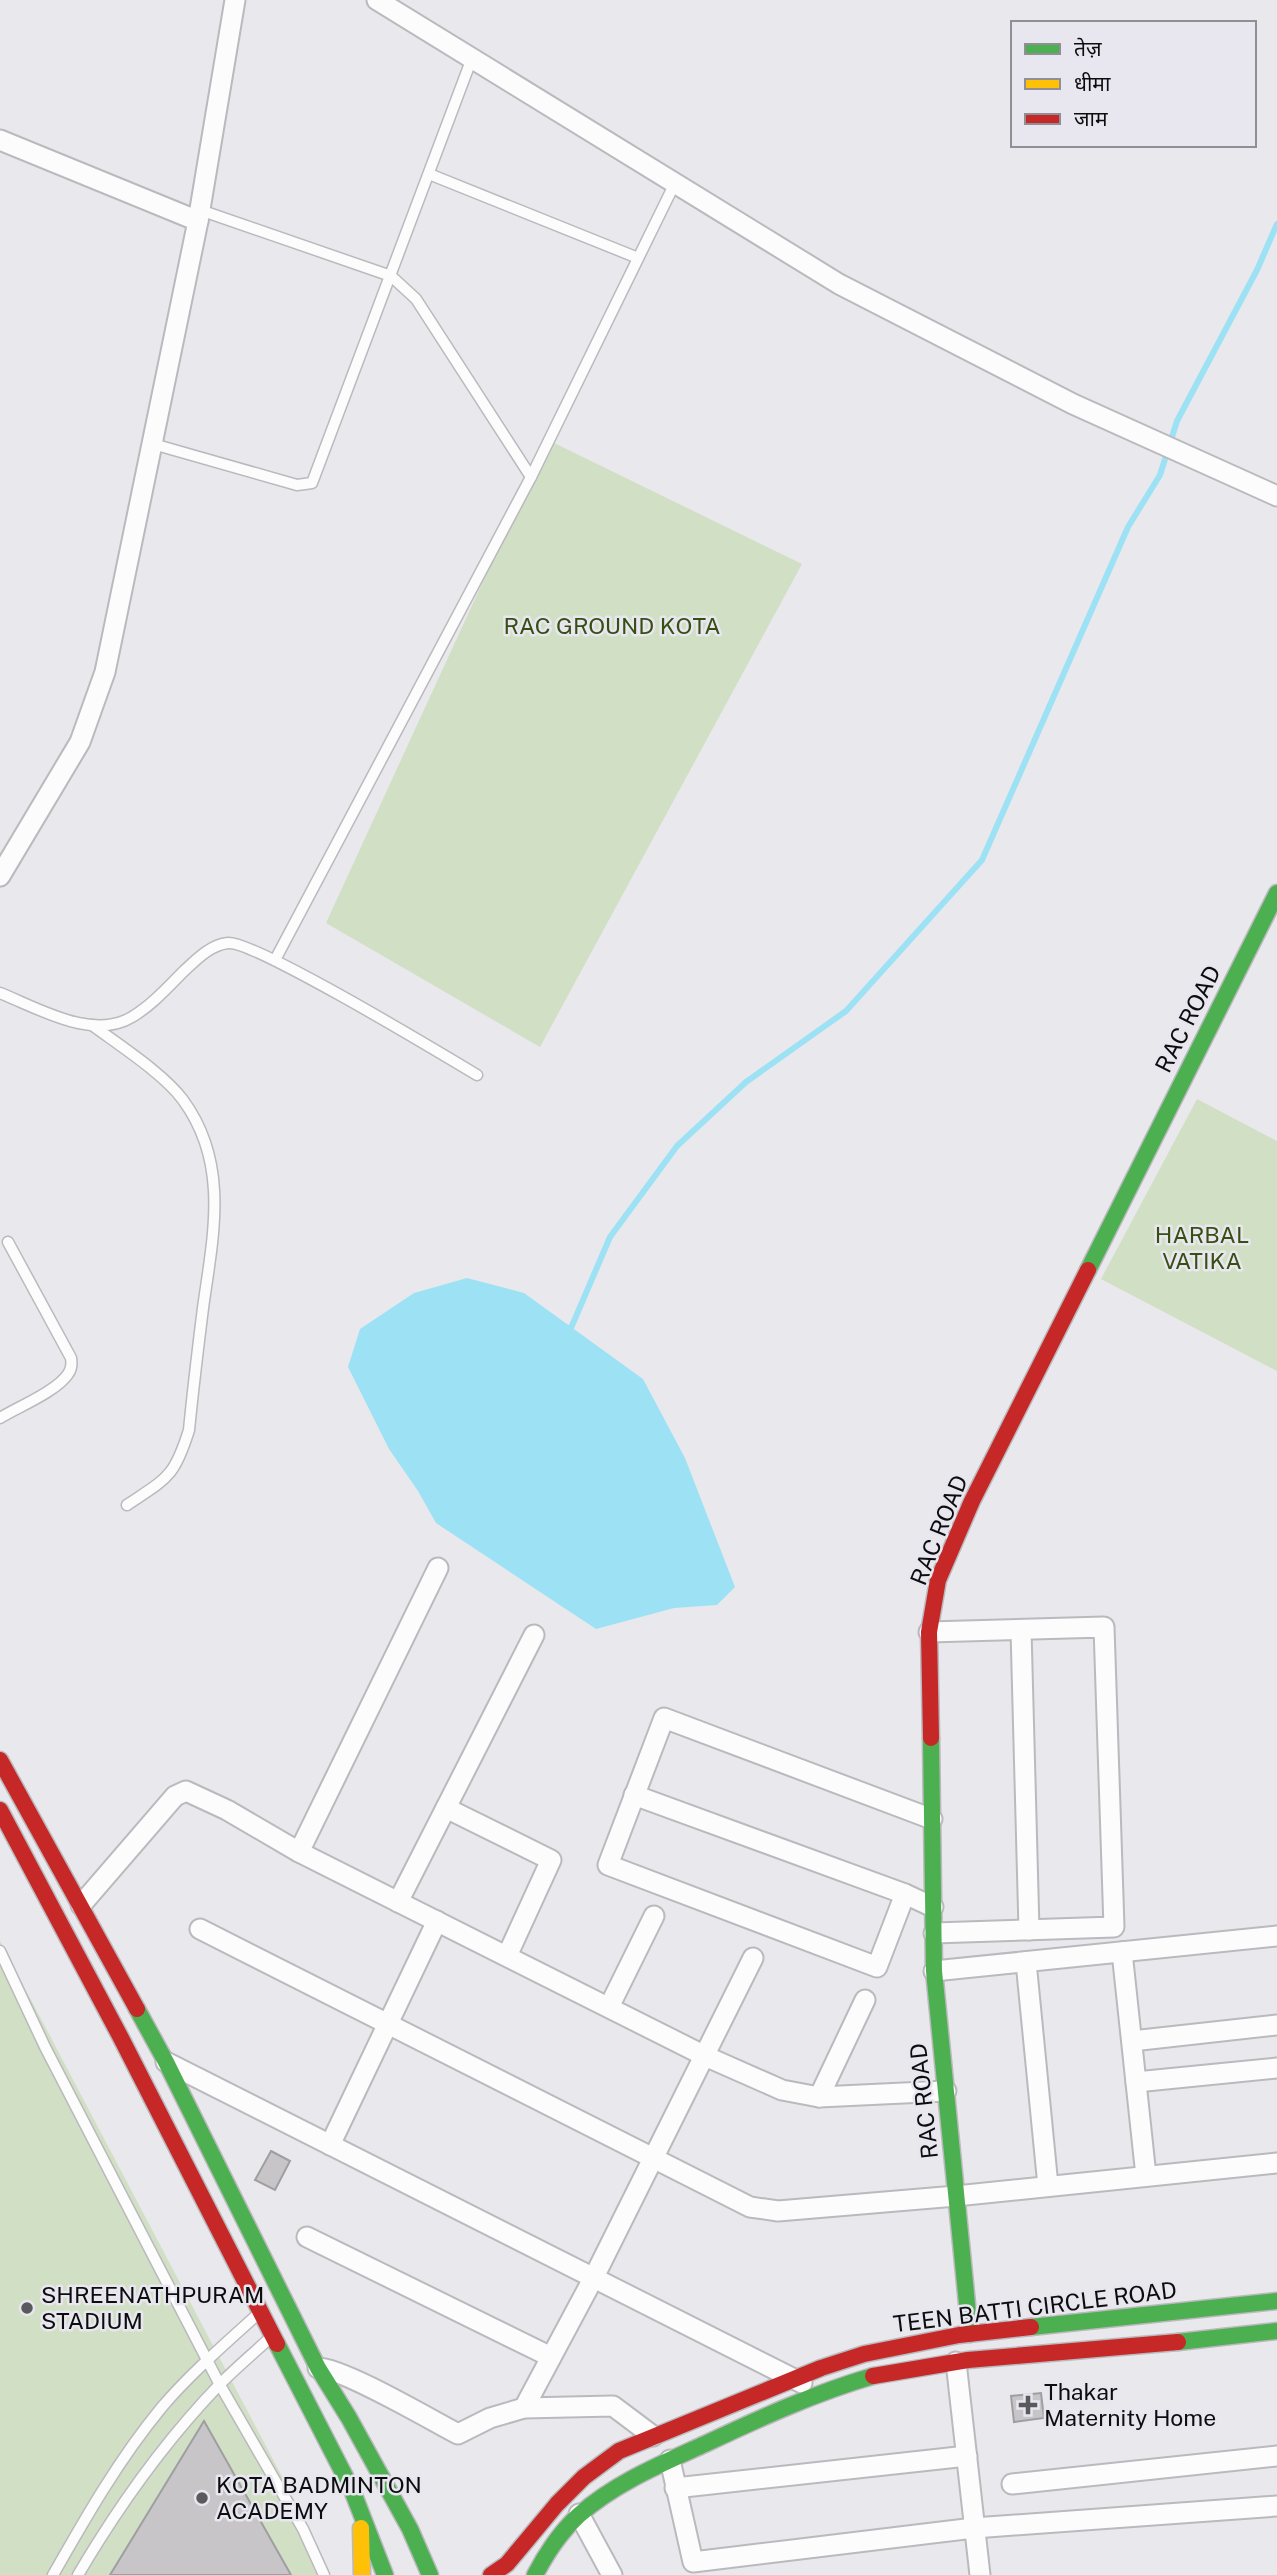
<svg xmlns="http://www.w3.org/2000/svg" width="1277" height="2575" font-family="'Public Sans','Noto Sans Devanagari',sans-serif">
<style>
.green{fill:#d1dfc5}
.water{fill:#9de2f4}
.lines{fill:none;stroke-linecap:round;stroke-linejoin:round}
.stream{stroke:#9de2f4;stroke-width:6}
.building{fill:#c7c5c8;stroke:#9f9ea1;stroke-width:2}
.lane-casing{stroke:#bab9bd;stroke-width:13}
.street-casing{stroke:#bab9bd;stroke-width:23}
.fast-casing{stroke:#bab9bd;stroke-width:19}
.slow-casing{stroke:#bab9bd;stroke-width:19}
.jam-casing{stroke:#bab9bd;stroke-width:19}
.lane{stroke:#fcfcfc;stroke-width:10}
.street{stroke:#fcfcfc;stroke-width:19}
.fast{stroke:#4caf50;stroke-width:16}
.slow{stroke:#ffc107;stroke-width:16}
.jam{stroke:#c62828;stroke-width:16}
.poi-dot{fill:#5a5a5d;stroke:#e8e6ef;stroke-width:2.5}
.labels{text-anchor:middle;stroke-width:5;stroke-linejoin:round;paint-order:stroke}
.park-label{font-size:23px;fill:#375012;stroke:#e8e6ef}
.street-label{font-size:23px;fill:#0d0d0f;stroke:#e8e6ef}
.poi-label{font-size:23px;fill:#0d0d0f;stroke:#e8e6ef;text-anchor:start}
</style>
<rect width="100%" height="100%" fill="#e9e8ed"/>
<!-- green -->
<g class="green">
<path d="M548,440l254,124 -262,483 -214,-124z"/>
<path d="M1197,1099l80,42v230l-176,-92z"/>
<path d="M0,1941l307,583 20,51h-327z"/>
</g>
<!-- water -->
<path class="water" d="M467,1278l57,15 119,86 42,79 50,129 -18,18 -43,3 -78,21 -160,-106 -18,-32 -29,-42 -41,-82 12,-38 54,-36z"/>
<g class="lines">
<!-- stream -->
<path class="stream" d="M571,1328l39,-91 67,-91 69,-64 100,-71 136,-151 146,-333 32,-52 17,-54 80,-151 20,-46"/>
</g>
<!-- building -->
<g class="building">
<path d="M271,2151l19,10 -15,29 -20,-10z"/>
<path d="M1041,2393l3,25 -30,4 -3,-26z"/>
<path d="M204,2421l87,154h-181z"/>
</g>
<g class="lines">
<!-- lane casing -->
<g class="lane-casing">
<g id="lane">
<path d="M429,174l209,84"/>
<path d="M200,210l191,66 25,23 115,178"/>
<path d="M153,444l144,41 15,-2 160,-425"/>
<path d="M275,960l256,-483 144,-294"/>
<path d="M0,993c38,15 92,48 132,24 20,-12 35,-29 52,-46 13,-12 26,-26 44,-28 25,-3 214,111 249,132"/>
<path d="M92,1025c27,20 72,49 91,75 47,64 30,136 20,208 -5,40 -10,81 -14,122 -15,48 -22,48 -62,75"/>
<path d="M0,1418c18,-11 57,-27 68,-44 4,-5 4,-10 3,-16l-63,-116"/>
<path d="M0,1951l45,96 175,338 83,144 21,46"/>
<path d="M53,2575c33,-58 66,-116 109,-168 29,-34 64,-64 97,-94"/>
<path d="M78,2575c40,-68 87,-134 142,-191 17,-17 35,-32 52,-48"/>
</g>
</g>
<!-- street casing -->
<g class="street-casing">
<g id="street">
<path d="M377,0l462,284 234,120 204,92"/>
<path d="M0,140l198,81"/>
<path d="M0,876l80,-134 25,-70 93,-451 37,-221"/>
<path d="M1021,1630l8,300"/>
<path d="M929,1632l175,-5 10,300 -180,6"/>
<path d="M634,1795l271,99 28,13"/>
<path d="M446,1808l105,52 -44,96"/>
<path d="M299,1852l139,-284"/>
<path d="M905,1894l-28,73 -269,-102 56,-147 268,101"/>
<path d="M398,1902l136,-267"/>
<path d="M81,1905l94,-109 11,-5 41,19 72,42 406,204 77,34 37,7 127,-6"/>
<path d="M200,1929l550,278 28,4 178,-15 321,-33"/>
<path d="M1122,1952l24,224"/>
<path d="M1026,1962l22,224"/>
<path d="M934,1971l343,-35"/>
<path d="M609,2007l45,-91"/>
<path d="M1132,2041l145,-16"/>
<path d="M166,2062l636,321"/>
<path d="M1136,2082l141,-14"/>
<path d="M819,2097l46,-97"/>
<path d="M330,2145l107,-224"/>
<path d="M307,2237l244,120"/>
<path d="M956,2362l24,213"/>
<path d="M318,2368c25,0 113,52 140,66l32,-16 34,-10 89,-2 40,30"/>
<path d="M524,2408l70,-131 159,-319"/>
<path d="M670,2460l23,102 281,-34 303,-22"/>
<path d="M1012,2484l265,-28"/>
<path d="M675,2488l292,-32"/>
<path d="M579,2514l33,61"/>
</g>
</g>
<!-- fast casing -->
<g class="fast-casing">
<g id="fast">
<path d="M1088,1270l189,-377"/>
<path d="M931,1738l3,233 36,363"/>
<path d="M137,2009l29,53 152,306 31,50 61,111 20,46"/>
<path d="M1031,2327l246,-26"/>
<path d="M1178,2342l99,-11"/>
<path d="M277,2344l75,146 33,85"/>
<path d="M535,2575c12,-23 25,-43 44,-60 36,-32 82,-51 126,-71 55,-26 110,-51 168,-68"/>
</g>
</g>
<!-- slow casing -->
<g class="slow-casing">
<path id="slow" d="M361,2528l1,47"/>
</g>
<!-- jam casing -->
<g class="jam-casing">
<g id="jam">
<path d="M931,1738l-2,-106 9,-52 34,-79 116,-231"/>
<path d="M0,1760l137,249"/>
<path d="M0,1810l121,228 156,306"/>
<path d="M873,2376l95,-16 210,-18"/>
<path d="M491,2575l16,-11 50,-60 27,-27 35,-26 202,-83 43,-14 95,-19 72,-8"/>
</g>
</g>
<!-- lane -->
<use href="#lane" class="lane"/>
<!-- street -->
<use href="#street" class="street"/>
<!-- fast -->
<use href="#fast" class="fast"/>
<!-- slow -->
<use href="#slow" class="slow"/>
<!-- jam -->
<use href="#jam" class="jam"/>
</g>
<!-- markers -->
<g class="poi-dot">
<circle cx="27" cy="2308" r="7"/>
<path d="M1024.5 2394.5h7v7h7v7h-7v7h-7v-7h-7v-7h7z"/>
<circle cx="202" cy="2498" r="7"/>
</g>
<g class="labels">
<!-- park labels -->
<g class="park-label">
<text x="612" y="634">RAC GROUND KOTA</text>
<text x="1202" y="1243">HARBAL<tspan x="1202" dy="26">VATIKA</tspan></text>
</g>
<!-- street labels -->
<g class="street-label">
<text transform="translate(1188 1019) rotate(-63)" y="8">RAC ROAD</text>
<text transform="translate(939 1530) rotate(-68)" y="8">RAC ROAD</text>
<text transform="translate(924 2101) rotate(-96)" y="8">RAC ROAD</text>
<text transform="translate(1035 2307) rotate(-7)" y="8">TEEN BATTI CIRCLE ROAD</text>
</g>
<!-- poi labels -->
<g class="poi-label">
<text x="41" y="2303">SHREENATHPURAM<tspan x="41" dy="26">STADIUM</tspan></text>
<text x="1044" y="2400">Thakar<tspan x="1044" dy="26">Maternity Home</tspan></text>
<text x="216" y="2493">KOTA BADMINTON<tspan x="216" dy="26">ACADEMY</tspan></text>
</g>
</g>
<!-- legend -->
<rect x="1011" y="21" width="245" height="126" fill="#e8e6ef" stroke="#908f95" stroke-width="2"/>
<rect x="1025" y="44" width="35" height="10" fill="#4caf50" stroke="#908f95" stroke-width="2"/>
<text x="1074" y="56" font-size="21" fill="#0d0d0f">तेज़</text>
<rect x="1025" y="79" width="35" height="10" fill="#ffc107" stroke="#908f95" stroke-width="2"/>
<text x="1074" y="91" font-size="21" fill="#0d0d0f">धीमा</text>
<rect x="1025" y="114" width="35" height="10" fill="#c62828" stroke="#908f95" stroke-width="2"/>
<text x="1074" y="126" font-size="21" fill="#0d0d0f">जाम</text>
</svg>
